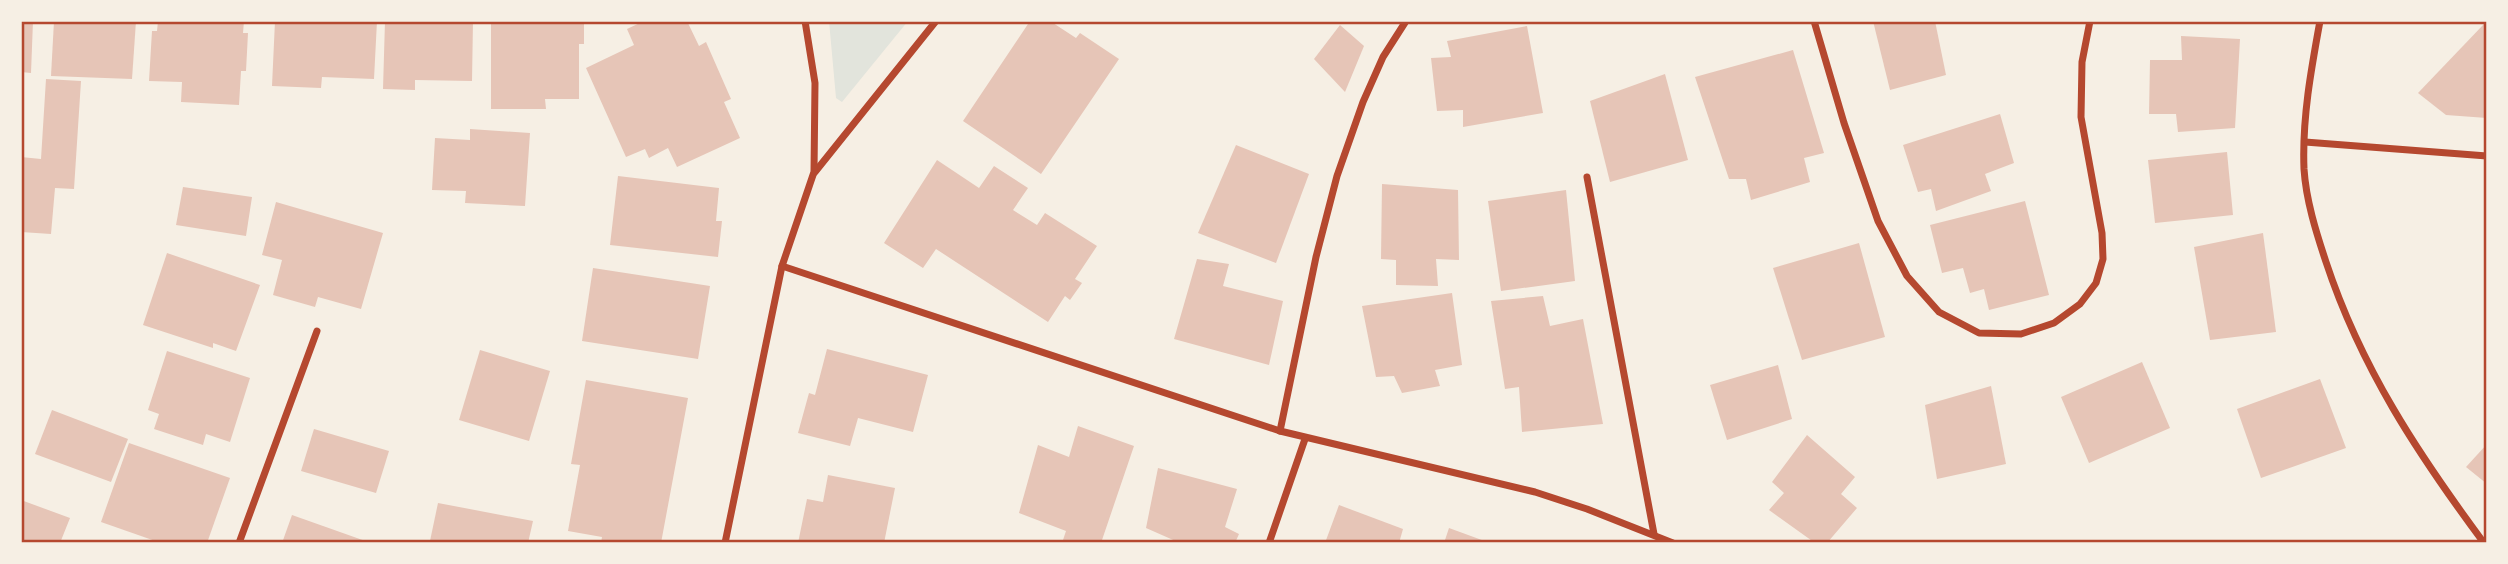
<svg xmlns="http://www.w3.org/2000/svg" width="2508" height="564" font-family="'Archivo Narrow',sans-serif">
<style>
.green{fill:#e2e4dc}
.building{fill:#e6c5b7}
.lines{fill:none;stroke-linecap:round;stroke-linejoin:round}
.minor{stroke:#b5482f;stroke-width:7}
.neatline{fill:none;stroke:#b5482f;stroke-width:2.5}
</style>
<rect width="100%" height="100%" fill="#f6efe4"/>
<!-- green -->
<path class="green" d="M829,21h79l-66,81 -6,-4z"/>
<!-- building -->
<g class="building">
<path d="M21,21h12l-2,52 -10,-1z"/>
<path d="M54,21h82l-4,58 -81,-3z"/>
<path d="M158,21h86l-1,12h5l-2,38h-5l-2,34 -58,-3 1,-20 -33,-1 3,-50h5z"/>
<path d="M275,21h102l-3,58 -52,-2 -1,11 -49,-2z"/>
<path d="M385,21h88l-1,60 -57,-1v10l-32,-1z"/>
<path d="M491,21h93v23h-5v55h-34l1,10h-55z"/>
<path d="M644,21h43l12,25 7,-4 25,57 -7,3 16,36 -63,29 -9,-19 -19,10 -4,-9 -19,8 -40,-89 48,-23 -7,-16z"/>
<path d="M1030,21h20l26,17 4,-5 39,26 -78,115 -78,-53z"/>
<path d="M1873,21h62l11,54 -56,15z"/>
<path d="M2484,24h3v94l-41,-3 -28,-22z"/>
<path d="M1340,25l24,21 -19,46 -31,-33z"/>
<path d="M1527,26l16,87 -80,14v-17l-26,1 -6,-53 20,-1 -4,-16z"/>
<path d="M2181,36l59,3 -5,89 -57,4 -2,-18h-27l1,-54h32z"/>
<path d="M1793,50l31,103 -20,5 6,24 -59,18 -5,-21h-17l-34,-102z"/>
<path d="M1665,74l23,86 -78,22 -20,-81z"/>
<path d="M46,79l35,2 -7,108 -19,-1 -4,46 -30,-2v-75l20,2z"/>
<path d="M2000,114l14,49 -29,11 6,17 -55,20 -5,-22 -13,3 -15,-47z"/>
<path d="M470,129l60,4 -5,73 -60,-3 1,-12 -34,-1 3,-52 35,2z"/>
<path d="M1236,145l73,29 -33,89 -78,-30z"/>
<path d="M2227,152l6,63 -78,8 -7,-63z"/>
<path d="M937,160l42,28 15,-22 34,22 -15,22 24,15 8,-12 52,33 -22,33 7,4 -12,17 -5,-4 -17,26 -112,-73 -13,19 -39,-25z"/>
<path d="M618,176l101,12 -3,33h6l-4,36 -108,-12z"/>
<path d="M1382,184l76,6 1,70 -23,-1 2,27 -42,-1v-25l-15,-1z"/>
<path d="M183,187l69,10 -6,39 -70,-11z"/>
<path d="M1566,190l9,91 -74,10 -13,-90z"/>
<path d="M2025,201l24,94 -60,15 -5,-21 -14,4 -7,-25 -21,5 -12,-48z"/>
<path d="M276,202l107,31 -22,76 -43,-12 -3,10 -42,-12 9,-35 -20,-5z"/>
<path d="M2263,233l13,99 -66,8 -16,-93z"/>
<path d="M1859,243l26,94 -83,23 -29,-92z"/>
<path d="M167,253l93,32 -24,66 -23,-8v5l-70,-23z"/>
<path d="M1197,259l32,5 -6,22 60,15 -14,64 -95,-26z"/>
<path d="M593,268l117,18 -12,73 -116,-18z"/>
<path d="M1452,293l10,72 -27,5 5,16 -38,7 -8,-17 -18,1 -14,-71z"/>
<path d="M1543,296l7,30 33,-7 20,105 -81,8 -3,-45 -14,2 -14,-88z"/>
<path d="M827,349l101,26 -15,57 -55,-14 -8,28 -52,-13 11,-40 6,2z"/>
<path d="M480,350l70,21 -21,70 -70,-21z"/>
<path d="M167,351l83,27 -20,64 -24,-8 -3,11 -49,-16 5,-15 -11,-4z"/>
<path d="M2142,362l28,66 -81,35 -28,-66z"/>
<path d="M1778,365l14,54 -65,21 -17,-55z"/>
<path d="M2320,379l26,69 -85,30 -24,-69z"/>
<path d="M586,380l102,18 -27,145 -40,-2v2h-20l1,-6 -34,-6 12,-66 -9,-1z"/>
<path d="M1991,386l15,78 -69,15 -12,-74z"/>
<path d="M52,410l76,29 -17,43 -76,-28z"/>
<path d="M1078,426l56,20 -32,94 10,3h-50l4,-12 -47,-18 19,-68 31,12z"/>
<path d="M314,429l75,22 -13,42 -75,-22z"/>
<path d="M1807,435l48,42 -14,17 16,14 -30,35h-12l-46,-33 15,-17 -12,-11z"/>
<path d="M129,443l101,35 -23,65h-46l-60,-21z"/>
<path d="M2487,444v40l-21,-17z"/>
<path d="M1158,468l79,21 -12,38 14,7 -4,9h-55l-34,-15z"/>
<path d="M828,475l67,13 -11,55h-86l9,-44 16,3z"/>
<path d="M21,500l49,18 -10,25h-39z"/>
<path d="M438,503l95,18 -5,22 -98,-2z"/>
<path d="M1339,505l64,24 -4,14h-74z"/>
<path d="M292,515l79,28h-89z"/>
<path d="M1449,528l41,15h-46z"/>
</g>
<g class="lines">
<!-- minor -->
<g class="minor">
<path d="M1814,21l30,102 34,98 29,55 32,36 40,21 42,1 33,-11 26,-19 16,-21 7,-24 -1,-26 -21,-116 1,-55 8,-41"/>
<path d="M2320,21c-9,49 -18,98 -16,148 2,31 12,63 22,93 35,106 92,192 158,281"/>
<path d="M2305,142l182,14"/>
<path d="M815,172l121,-151"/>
<path d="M1587,177l67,357"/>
<path d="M782,266l498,165 255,61 52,17 86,34"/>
<path d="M1280,431l36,-174 21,-81 26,-74 20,-45 23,-36"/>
<path d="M239,543l78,-212"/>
<path d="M725,543l57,-277 32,-94 1,-89 -10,-62"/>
<path d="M1269,543l36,-104"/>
</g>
</g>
<!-- border -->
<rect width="2508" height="564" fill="none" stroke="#f6efe4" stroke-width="46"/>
<rect x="23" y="23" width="2462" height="518" class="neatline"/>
</svg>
